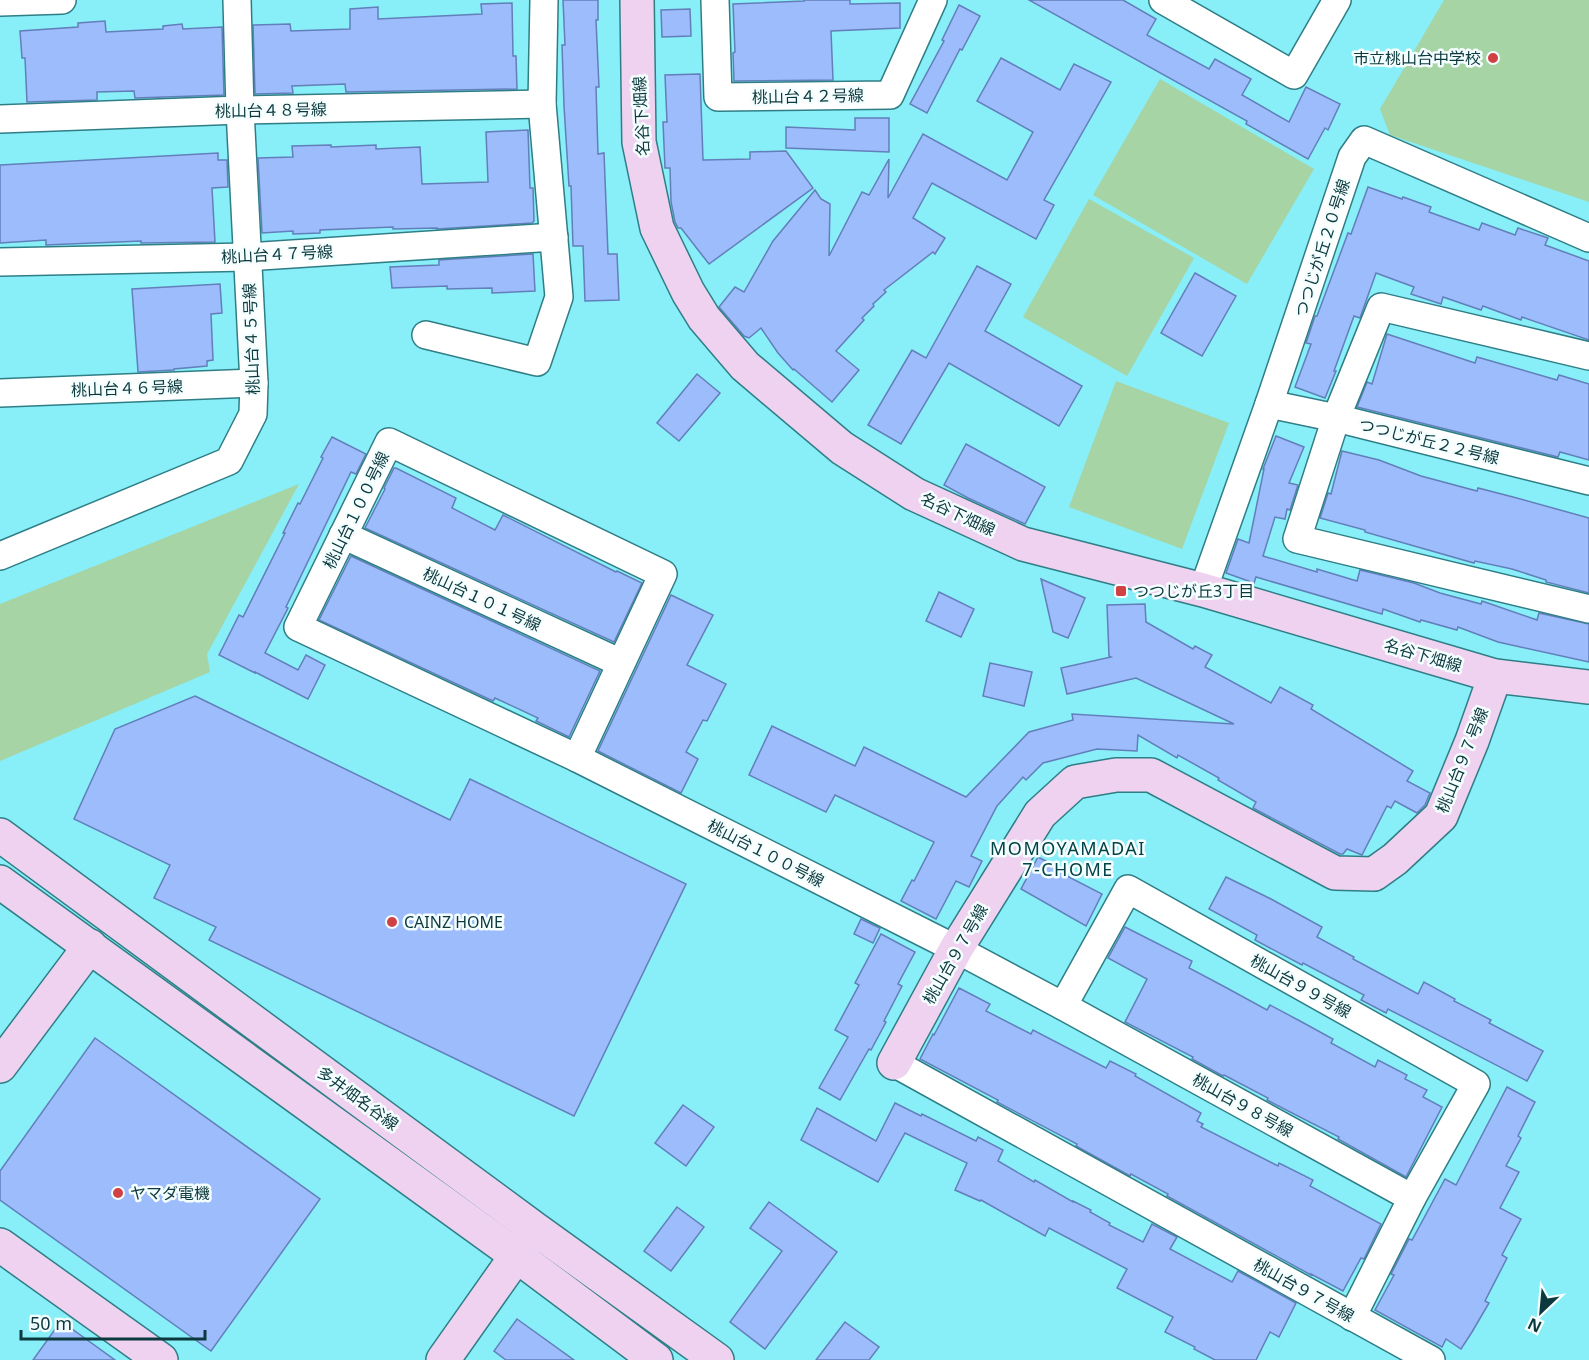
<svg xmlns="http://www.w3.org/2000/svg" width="1589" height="1360" font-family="'Noto Sans','Noto Sans JP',sans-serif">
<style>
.green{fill:#a6d4a4}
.building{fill:#9dbcfb;stroke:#627fba;stroke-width:1.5}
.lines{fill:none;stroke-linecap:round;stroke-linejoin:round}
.street-casing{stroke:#2f7e86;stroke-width:30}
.secondary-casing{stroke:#2f7e86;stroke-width:36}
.street{stroke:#fff;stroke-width:27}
.secondary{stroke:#eed2f0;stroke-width:33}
.poi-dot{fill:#d04143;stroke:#f5feff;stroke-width:2}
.labels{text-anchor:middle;stroke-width:5;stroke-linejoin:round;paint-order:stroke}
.poi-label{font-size:16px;fill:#0b393d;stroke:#f5feff;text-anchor:start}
.street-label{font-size:16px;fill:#0b393d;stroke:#f5feff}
.neighbourhood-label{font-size:18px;letter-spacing:1.5px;fill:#034247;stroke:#f5feff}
</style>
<rect width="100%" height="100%" fill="#88eef8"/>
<!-- green -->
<g class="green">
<path d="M1444,0h145v202l-199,-67 -10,-26z"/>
<path d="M1160,79l154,90 -67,115 -154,-89z"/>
<path d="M1089,199l105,59 -67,118 -104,-59z"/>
<path d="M1116,381l113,42 -47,126 -113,-42z"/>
<path d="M299,484l-92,170 3,18 -210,89v-157z"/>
</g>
<!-- building -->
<g class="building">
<path d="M563,0h35v20h-2l3,67h-3l2,67 6,-1 4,101h9l2,46 -34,1 -2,-55h-10l-2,-60h-2l-5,-80 -2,-61h3z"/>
<path d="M804,0h46v4l50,-1v25l-69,3 2,49 -99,1 -1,-28 2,-1 -2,-48 71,-3z"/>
<path d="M1029,0h94l33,19 -9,16 62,34 6,-10 36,20 -9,16 47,27 17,-35 34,17 -12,26 -3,-2 -17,31 -62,-35 1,-3z"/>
<path d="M512,3l1,53h3l1,33 -171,3 -1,-8 -53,2 1,7 -38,1 -2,-69 37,-1 1,7 59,-2v-20l28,-2v12l104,-5 -1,-10z"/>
<path d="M959,5l21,11 -18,34 -2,-1 -33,64 -17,-9 34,-63 -2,-1z"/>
<path d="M690,9l1,27 -29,1 -1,-27z"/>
<path d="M105,21l1,11 57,-3v-3l19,-2 1,5 39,-2 2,68 -89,3 -1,-7 -37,1v8l-70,2 -2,-44h-3l-2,-27 58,-4v-4z"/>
<path d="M1001,58l59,32 14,-26 37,18 -67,118 10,5 -18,34 -104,-56 -19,35 32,20 -10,16 -2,-2 -49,38 2,2 -13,12 1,2 -12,12 2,2 -28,31 23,19 -27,32 -38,-33 -1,1 -15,-17 -17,-25 -12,10 -5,-2 -25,-29 16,-20 9,5 29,-51 42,-51 6,9 9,5 -1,52 33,-64 7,3 20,-36 -1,39 35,-64 84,46 26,-48 -56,-31z"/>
<path d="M700,74l3,86 47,-1v-7l36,-1 27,37 -104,76 -28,-36h-3l-3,-6 -4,-20 -1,-34h-5l-2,-46h4l-2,-47z"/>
<path d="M855,118h34v34l-103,-4v-21l69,3z"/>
<path d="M528,130l2,58h3l1,33 -2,2 -95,6v-1l-44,1v-2l-73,3v3l-27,1v-3l-31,2 -4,-75 35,-1 -1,-11 39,-1v2l45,-2v4l44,-2 2,37 66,-2 -2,-50z"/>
<path d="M218,153v7h9l1,27 -16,1 3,54 -74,1v-2l-95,4v-5l-46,3v-78z"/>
<path d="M1368,187l34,12 1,-2 28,10 -2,5 50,18 3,-7 33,12 3,-7 30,10 -3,7 44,16v79l-67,-23 -1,3 -38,-14 -2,4 -38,-13 -2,7 -30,-10 3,-7 -38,-14 -16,45 -6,-2 -20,55h2l-11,27 -30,-11 16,-43 -5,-1 9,-27h2l31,-83 3,1z"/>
<path d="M533,254l2,37 -43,2v-5l-45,1v-3l-55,2 -2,-21 49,-2v-5z"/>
<path d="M977,266l34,18 -26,47 97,55 -23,40 -110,-63 -48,81 -33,-19 44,-75 14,8z"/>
<path d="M1195,273l41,23 -34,60 -41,-23z"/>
<path d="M220,284l2,29 -11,1 2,46 -6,1v5l-33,3v1l-36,2 -6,-83z"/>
<path d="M1387,334l88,29 2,-6 80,23 2,-5 30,9v76l-29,-8 -2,5 -201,-50 10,-25 5,2z"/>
<path d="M697,374l23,19 -41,48 -22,-18z"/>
<path d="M1276,436l28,11 -15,36 9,2 -8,25 -3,-1 -2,10 -10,-2 -12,39 54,16v-3l40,12 3,-11 54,13 26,10 41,11 1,-3 55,19 2,-7 50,11v38l-91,-20 -40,-15 -1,3 -36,-10 -1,2 -37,-13 -1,5 -126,-37 -2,6 -28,-10 12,-34 11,4 15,-74h-1z"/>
<path d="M332,437l34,17 -10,20 -5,-2 -65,135 2,1 -23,45 33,17 8,-15 19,10 -17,34 -53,-27v1l-36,-18 20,-40 4,2 42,-84h-2l15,-30 2,1 23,-46 -2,-1z"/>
<path d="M966,444l79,43 -20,37 -57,-26 -24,-13z"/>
<path d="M1342,451l37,9 42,16 56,15 1,-3 35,9 76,21v75l-43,-11v-2l-34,-11 -37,-8 -1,2 -109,-31v-2l-45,-12 8,-25 3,1z"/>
<path d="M394,468h2l60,30 -4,10 43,22 8,-15 113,57 1,-1 25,12 -28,59 -249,-114 20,-39 -1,-1z"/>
<path d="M351,556l249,115 -31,66 -33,-16 2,-3 -43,-20 -2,3 -174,-81z"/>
<path d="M1041,579l44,19 -17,40 -15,-6z"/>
<path d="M939,592l35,17 -13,28 -35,-16z"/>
<path d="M671,595l42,20 -26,50 39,19 -19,37 -4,-1 -17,32 12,7 -17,34 -83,-42z"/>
<path d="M1145,604l1,18 47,27 2,-3 17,9 -7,12 66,36 9,-16 33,18 -2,4 102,62 -6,10 23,12 -5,12 -8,8 -22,-12 -4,7 -4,-2 -25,49 -15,-6 -4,5h-3l-87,-46 3,-6 -38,-22 1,-2 -41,-23 -1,3 -39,-23 -1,16 -40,-2 -54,14 -17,17 -3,-3 -26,29 -26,50 11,5 -13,26 -13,-6 -20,38 -35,-18 11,-21 2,1 20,-39 -99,-47 -9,17 -77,-37 23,-49 83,40 9,-19 102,50 63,-65 44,-12 -1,-6 162,10 -98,-46 -69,16 -6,-26 50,-11 -2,-1 -2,-51z"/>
<path d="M990,663l42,9 -8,34 -41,-10z"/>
<path d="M195,696l255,124 20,-41 216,105 -112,232 -365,-176 7,-13 -62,-29 16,-33 -96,-46 41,-90z"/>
<path d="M1038,857l27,14 -2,3 39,20 -16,32 -65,-37z"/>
<path d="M1226,877l45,22 51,28 -5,10 37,20 -1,2 65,35 6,-12 31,17 -1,2 37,19 -2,3 54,28 -16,30 -139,-72 -2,4 -25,-13 3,-5 -61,-32 -1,2 -47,-25 2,-5 -48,-26z"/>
<path d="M861,919l19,9 -7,15 -19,-9z"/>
<path d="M1125,927l67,34 -3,7 36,19 42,23 3,-5 30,16 33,18 -2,4 44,24 3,-7 29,15 -2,4 22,11 -4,7 19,10 -36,70 -68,-38 1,-2 -72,-37 1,-2 -44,-23 -1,1 -31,-17 1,-2 -68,-35 22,-43 -39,-21z"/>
<path d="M881,934l34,18 -17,32 4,2 -18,35 2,1 -15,28 -2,-1 -29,51 -21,-12 29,-51 -13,-7 24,-45 -4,-2z"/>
<path d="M959,988l31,16 -4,7 45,23 2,-4 73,38 4,-7 26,13 -1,2 66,37 -4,8 6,3 -2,3 77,39 1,-3 34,17 -3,6 71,38 -17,35 -3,-1 -18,33 -32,-17v1l-144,-79 1,-2 -37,-20 -1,2 -54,-30 1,-2 -80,-42 1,-2 -78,-41 13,-25 1,1z"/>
<path d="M95,1038l225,161 -109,152 -211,-151v-29z"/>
<path d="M1507,1087l28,15 -17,34 3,2 -15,28 13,6 -19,36 21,11 -19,36 5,3 -22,43 4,2 -17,29 -11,17 -15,-10 -4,8 -67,-37 19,-35 -3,-1 18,-35 3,1 33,-61 11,6z"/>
<path d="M895,1103l26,13 1,-2 54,27 2,-4 25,13 -5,11 36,21 1,-2 38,22v-1l18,9 -1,2 20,11 -1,2 34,17 9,-18 25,13 -7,12 62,33 6,-11 58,32 -17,34 -9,-5 -14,28h-41l-21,-11 1,-2 -30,-15 8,-15 -56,-29 10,-19 -78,-41 -4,8 -64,-36 -1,1 -25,-11 12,-27 -62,-30 -27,49 -77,-42 16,-32 59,33z"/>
<path d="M683,1105l31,22 -28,39 -31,-23z"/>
<path d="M769,1202l68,50 -72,97 -35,-27 52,-71 -32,-23z"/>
<path d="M677,1207l27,20 -33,44 -27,-20z"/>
<path d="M517,1319l57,41h-68l-12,-9z"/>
<path d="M61,1321l54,39h-82z"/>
<path d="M845,1322l34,25 -10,13h-53z"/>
</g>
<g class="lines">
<!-- street casing -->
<g class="street-casing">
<g id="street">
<path d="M715,0l3,97 172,-2 43,-95"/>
<path d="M1163,0l131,75 43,-75"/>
<path d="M0,2l62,-2"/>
<path d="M0,119l240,-9 302,-6"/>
<path d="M0,262l247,-5 307,-20"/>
<path d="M426,335l111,27 22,-65 -17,-193 2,-104"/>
<path d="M1589,356l-208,-49 -45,111 -39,121 292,70"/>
<path d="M0,393l254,-10"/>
<path d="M1269,404l67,14 253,63"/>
<path d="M389,442l274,132 -86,184 -279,-131z"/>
<path d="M343,535l278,128"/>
<path d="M0,556l229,-95 24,-47 1,-31 -14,-273 -3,-110"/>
<path d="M1203,590l66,-186 83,-247 12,-17 225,98"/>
<path d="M577,758l379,191 107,57 349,192 -60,119"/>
<path d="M1063,1006l65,-117 348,195 -64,114"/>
<path d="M894,1063l537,297"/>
</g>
</g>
<!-- secondary casing -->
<g class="secondary-casing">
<g id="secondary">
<path d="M637,0l2,142 18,86 31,64 16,26 41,48 97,82 72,46 109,50 180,46 292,86 94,11"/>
<path d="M0,835l535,394 182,131"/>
<path d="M0,882l517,374 139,104"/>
<path d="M894,1063l62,-114 84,-135 35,-32 41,-7h35l184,98 39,1 21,-15 46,-43 31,-75 23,-65"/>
<path d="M0,1066l90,-120"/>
<path d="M0,1245l161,115"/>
<path d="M443,1360l86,-122"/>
</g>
</g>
<!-- street -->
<use href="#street" class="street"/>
<!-- secondary -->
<use href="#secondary" class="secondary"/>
</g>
<!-- markers -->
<g class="poi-dot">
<circle cx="1493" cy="58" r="6"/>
<rect x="1115" y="585" width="12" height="12" rx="3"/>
<circle cx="392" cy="922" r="6"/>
<circle cx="118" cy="1193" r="6"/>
</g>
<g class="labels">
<!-- poi labels -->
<g class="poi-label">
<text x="1481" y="64" text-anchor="end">市立桃山台中学校</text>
<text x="1133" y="597">つつじが丘3丁目</text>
<text x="404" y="928">CAINZ HOME</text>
<text x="130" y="1199">ヤマダ電機</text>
</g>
<!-- street labels -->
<g class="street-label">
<text transform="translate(808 96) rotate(-1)" y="6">桃山台４２号線</text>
<text transform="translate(271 110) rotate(-1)" y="6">桃山台４８号線</text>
<text transform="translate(641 116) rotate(-93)" y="6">名谷下畑線</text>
<text transform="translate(1322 248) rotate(-72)" y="6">つつじが丘２０号線</text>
<text transform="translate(277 254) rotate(-3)" y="6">桃山台４７号線</text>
<text transform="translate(251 339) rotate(-92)" y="6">桃山台４５号線</text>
<text transform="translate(127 388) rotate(-2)" y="6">桃山台４６号線</text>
<text transform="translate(1429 441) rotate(14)" y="6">つつじが丘２２号線</text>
<text transform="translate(356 510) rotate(-64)" y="6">桃山台１００号線</text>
<text transform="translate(958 514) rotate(25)" y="6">名谷下畑線</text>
<text transform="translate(482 599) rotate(25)" y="6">桃山台１０１号線</text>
<text transform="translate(1423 655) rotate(16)" y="6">名谷下畑線</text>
<text transform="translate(1462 760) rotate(-68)" y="6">桃山台９７号線</text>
<text transform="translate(766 853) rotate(27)" y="6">桃山台１００号線</text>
<text transform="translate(955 954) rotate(-60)" y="6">桃山台９７号線</text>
<text transform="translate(1301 986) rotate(29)" y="6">桃山台９９号線</text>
<text transform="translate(358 1098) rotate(36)" y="6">多井畑名谷線</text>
<text transform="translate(1243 1105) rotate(29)" y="6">桃山台９８号線</text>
<text transform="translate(1304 1290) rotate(29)" y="6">桃山台９７号線</text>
</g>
<!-- neighbourhood labels -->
<g class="neighbourhood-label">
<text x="1068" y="855">MOMOYAMADAI<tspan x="1068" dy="21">7-CHOME</tspan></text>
</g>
</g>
<!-- north arrow -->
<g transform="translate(1541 1312) rotate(206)" stroke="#f5feff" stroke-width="4.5" paint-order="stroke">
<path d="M0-4.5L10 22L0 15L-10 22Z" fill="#0b393d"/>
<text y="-9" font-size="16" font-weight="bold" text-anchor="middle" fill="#0b393d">N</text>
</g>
<!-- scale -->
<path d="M21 1330v9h184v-9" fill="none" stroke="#0b393d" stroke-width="3"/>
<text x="30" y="1330" font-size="18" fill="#0b393d" stroke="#f5feff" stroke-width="4.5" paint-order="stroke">50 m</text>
</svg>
